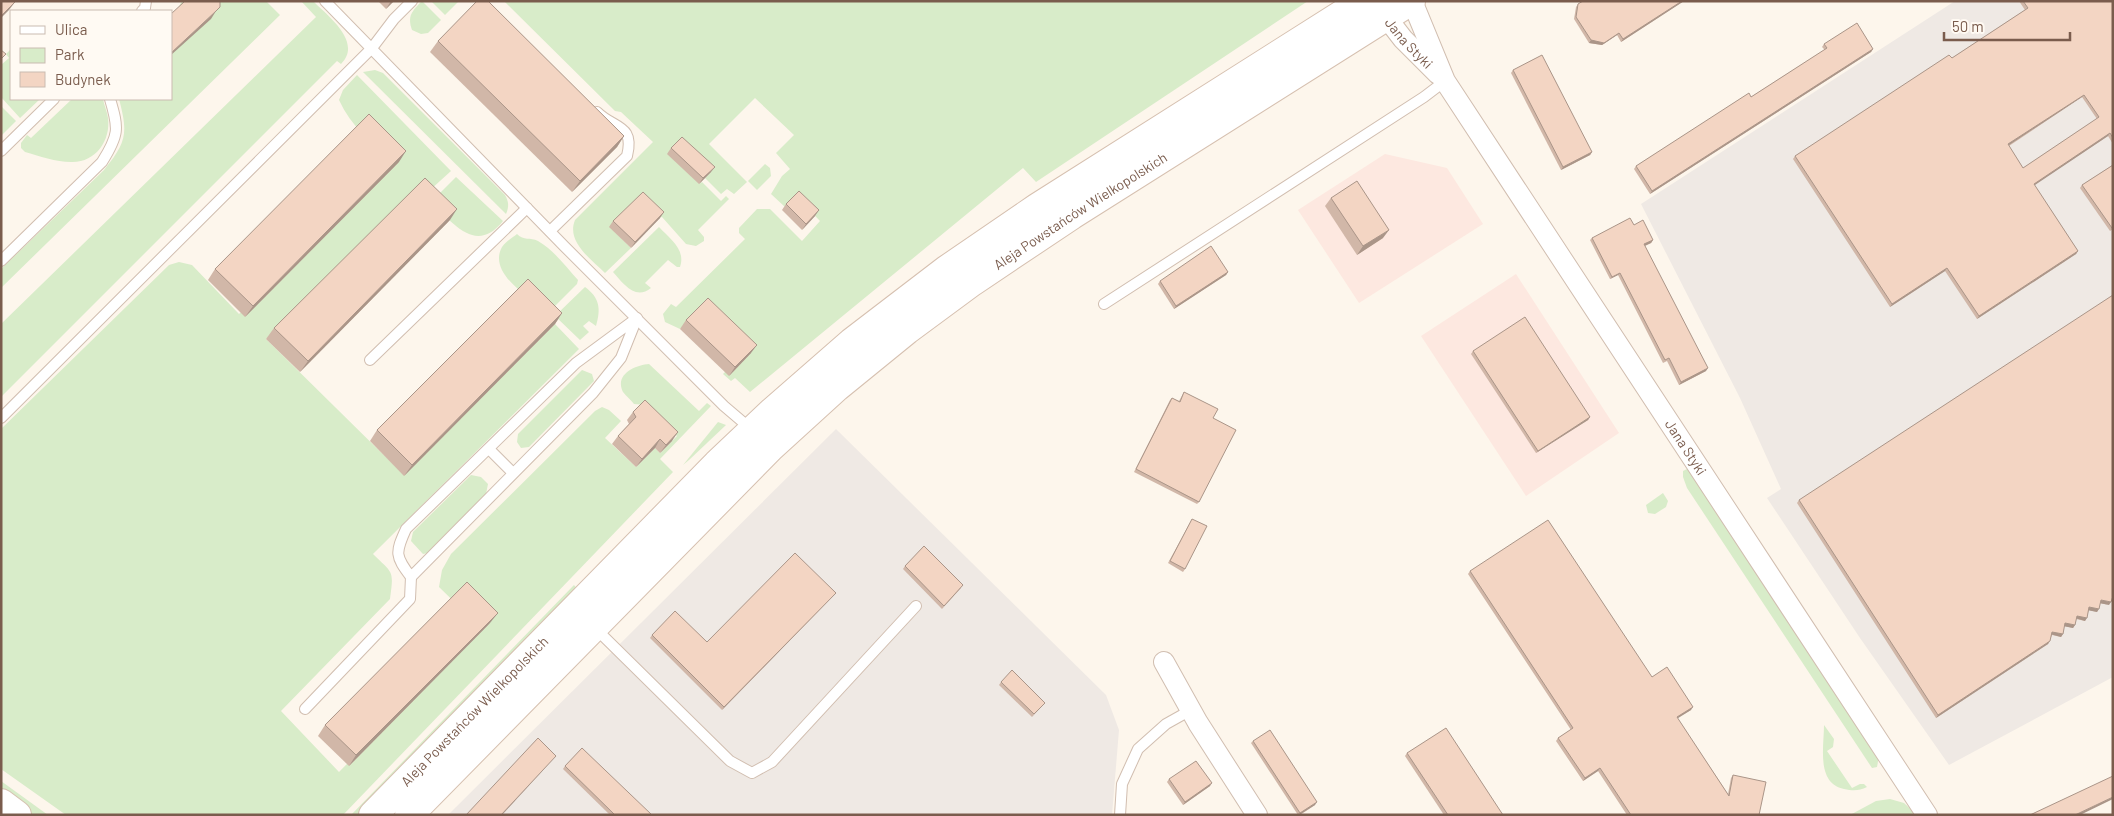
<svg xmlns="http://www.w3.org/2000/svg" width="2114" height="816" font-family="Barlow,sans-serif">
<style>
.commercial{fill:#fde8e0}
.industrial{fill:#efe9e4}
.green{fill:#d8ecc9}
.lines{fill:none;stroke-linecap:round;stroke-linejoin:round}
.lane-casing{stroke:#d1beb0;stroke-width:12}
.street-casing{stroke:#d1beb0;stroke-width:22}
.secondary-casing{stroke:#d6c0b0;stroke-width:30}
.lane{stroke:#fff;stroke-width:10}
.street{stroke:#fff;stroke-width:20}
.secondary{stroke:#fff;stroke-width:28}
.wall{fill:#d1b7a8;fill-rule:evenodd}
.shaded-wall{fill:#aa9588}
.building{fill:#f3d5c3;stroke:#aa9588;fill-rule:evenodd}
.labels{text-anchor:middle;stroke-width:4;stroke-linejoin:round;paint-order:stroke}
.street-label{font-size:14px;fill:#7a5c4d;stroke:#fffaf3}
</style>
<rect width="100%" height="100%" fill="#fdf6ec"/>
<!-- commercial -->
<g class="commercial">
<path d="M1385,154l62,14 36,56 -124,79 -61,-93z"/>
<path d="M1516,274l103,159 -93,63 -105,-160z"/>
</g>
<!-- industrial -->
<g class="industrial">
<path d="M1955,1h158v676l-164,88 -89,-127 -93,-140 14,-9 -41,-91 -99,-194z"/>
<path d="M836,429l270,266 13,35 -7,85h-664z"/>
</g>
<!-- green -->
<g class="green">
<path d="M182,1h84l14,14 -279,273v-19l103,-99c23,-28 24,-37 15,-71h52c0,-30 -4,-73 11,-98z"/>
<path d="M301,1h12c15,15 50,41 28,63l-4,-3 -336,336v-73l315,-307z"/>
<path d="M422,1l19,19 -13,13 -7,1 -9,-4c-5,-14 0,-19 10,-29z"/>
<path d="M431,1h28l-14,14z"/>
<path d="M504,1h804l-272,181 -13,-14 -273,224 -15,-14 -4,3 -8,-7 21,-21 -44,-44 -20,20 -15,-7 -2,-8 8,-10 5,3 69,-68 -6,-6v-5l18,-19h13l32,32 18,-20 -24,-25 -11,11 -14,-13 11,-18 8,-7 -14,-16 18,-18 -39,-37 -46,46 38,38 -13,12 -7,-5 -6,5 -16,-16 5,-6 -11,12 3,-2 19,19 5,-5 3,3 -31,31 6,7v4l-8,5 -10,-2 -24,-27 -52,10 21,21 -26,25c-14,-14 -39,-31 -30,-53l78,-78 -32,-30 -6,-1z"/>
<path d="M11,49v50h29l-20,19 -19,-21v-32l8,-7 -3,-4z"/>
<path d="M375,70l8,3 122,122c4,7 4,12 1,19l-143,-142z"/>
<path d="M357,75l94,96 -185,168 138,136 151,-151 24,25 -206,205c20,20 21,15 17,45l-109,112 58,61 142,-144 -42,-41 3,-17 9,-16 144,-143 7,-4 7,3 12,11 -16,17 31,29 19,-19 5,5 17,-17 -32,-31 -11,-1c-3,-4 -8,-8 -11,-12 -9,-18 13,-27 26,-28l50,47 8,-8 4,3 -51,53 13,13 -330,343h-277l-65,-46v-340l168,-164 10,-3 13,3 47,49 153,-151c-20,-19 -41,-37 -53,-63l4,-10z"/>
<path d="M72,99h31c1,6 4,12 5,19 3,23 -13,45 -37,44 -15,0 -32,-6 -46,-10l-4,-4v-5l6,-8 4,3z"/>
<path d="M1,106l15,15 -15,15z"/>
<path d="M765,164l5,4 1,8 -14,14 -9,-9z"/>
<path d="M456,177l47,44c-27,34 -50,2 -72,-19z"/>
<path d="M659,227c11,12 27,22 21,40h-3l-9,-7 -23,23 6,5c-16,13 -28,-5 -38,-16z"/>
<path d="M517,234c7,7 13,3 21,7 16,9 28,26 40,39l-1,4 -27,27c-18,-11 -63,-37 -48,-64 3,-5 10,-9 15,-13z"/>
<path d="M585,287c15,11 16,22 11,39l-7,-5 -6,5 6,6 -9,8 -25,-24z"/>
<path d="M582,370l10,4 2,7 -65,66 -8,1 -4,-6 1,-8z"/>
<path d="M718,422l8,3 -37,35 -6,5z"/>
<path d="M1687,469l4,3 188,284 -2,11 -5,1 -185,-280 -4,-11v-6z"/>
<path d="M471,475l10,2 7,7 -2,10 -58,59 -5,1 -12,-13 2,-9z"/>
<path d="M1663,493l5,8 -2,6 -11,7 -7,-1 -2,-8z"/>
<path d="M574,585l5,6 -217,224h-11z"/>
<path d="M1824,725l10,14 -1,8 -6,4 25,37 8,-4h4l3,3c-8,4 -14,4 -23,2 -28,-6 -20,-42 -20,-64z"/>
<path d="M1,781l47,34h-21l-26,-19z"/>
<path d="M1890,799l14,4 13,12h-67l26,-14z"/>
</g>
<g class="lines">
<!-- lane casing -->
<g class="lane-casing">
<g id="lane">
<path d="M325,1l239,245 160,160 27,23"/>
<path d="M142,11l3,-3 1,-7"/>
<path d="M1,151l53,-52"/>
<path d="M550,231l77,-75c8,-32 -13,-27 -30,-44"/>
<path d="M1,261l101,-99c17,-27 17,-33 8,-63"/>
<path d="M1104,304l320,-207 21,-16"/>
<path d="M637,318l-16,40 -28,35 -182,184c-16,-21 -16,-24 -5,-48l170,-166z"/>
<path d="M370,360l157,-152"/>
<path d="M1,418l371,-370 22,-29 18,-18"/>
<path d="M489,449l24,24"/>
<path d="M595,628l135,133 22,12 20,-11 144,-156"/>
<path d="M305,709l105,-110 1,-22"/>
<path d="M1120,815l2,-31 16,-35 28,-25 25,-14"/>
</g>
</g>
<!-- street casing -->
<g class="street-casing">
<g id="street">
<path id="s1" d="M1384,1l2,16 17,22 35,35"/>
<path id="s2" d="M1412,1l33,80 482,734"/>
<path d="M1164,662l34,61 59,92"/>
</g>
</g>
<!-- secondary casing -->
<g class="secondary-casing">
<g id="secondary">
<path d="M1,803l16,12"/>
<path id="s3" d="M373,815l344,-351 56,-53 79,-69 94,-72 92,-63 325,-206"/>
<path id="s4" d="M409,815l361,-367 67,-61 70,-57 65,-48 100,-67 339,-214"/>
</g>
</g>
<!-- lane -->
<use href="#lane" class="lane"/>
<!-- street -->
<use href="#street" class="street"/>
<!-- secondary -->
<use href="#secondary" class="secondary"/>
</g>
<!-- wall -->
<g class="wall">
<path d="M378,1h16l-8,8z"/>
<path d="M1684,1l-63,41 -4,-7 -15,10 -13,-2 -15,-24 2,-12 2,-3z"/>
<path d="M2019,1h94v143l-5,-8 -74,49 44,66 -2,3 -99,65 -32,-48 -55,36 -97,-148 2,-3 157,-98 73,-48zM2082,97l15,22 -74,49 -14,-22z"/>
<path d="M438,41l186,95 -7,11 -45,45 -142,-140z"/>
<path d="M1824,44l49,5 -2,3 -221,142 -16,-25 2,-3 115,-69 74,-47 -3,-3z"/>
<path d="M1513,70l79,82 -2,3 -29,15 -50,-97z"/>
<path d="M671,148l40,24 -12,12 -32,-30z"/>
<path d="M399,162l-154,155 -37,-37 7,-11z"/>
<path d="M2113,165v64l-3,2 -30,-43 2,-3z"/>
<path d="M1331,198l52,40 -26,17 -32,-49z"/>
<path d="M786,204l29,12 -13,14 -20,-20z"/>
<path d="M660,218l-29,30 -22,-21 4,-6z"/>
<path d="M450,220l-150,152 -34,-33 8,-11z"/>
<path d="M1634,225l19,15 -2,3 -6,3 61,125 -27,14 -12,-24 -4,2 -45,-88 -8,4 -20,-39 2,-2z"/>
<path d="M1228,272l-2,3 -52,34 -16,-25 2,-3z"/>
<path d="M562,313l-7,11 -151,152 -34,-35 7,-11z"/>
<path d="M686,320l65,33 -22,23 -49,-47z"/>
<path d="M1473,351l117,66 -2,3 -52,33 -65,-99z"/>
<path d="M1184,392l29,26 -14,84 -2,2 -63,-32 36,-72 2,-2 7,3z"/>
<path d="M633,412l39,29 -12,12 -5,-5 -19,19 -24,-23 6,-8 11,-12 -2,-4z"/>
<path d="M1799,500l310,105 -9,-2 -3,9 -8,-2 -4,11 -9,-2 -1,6 -2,3 -9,-2 -1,8 -2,3 -9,-2 -4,9 -112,74 -139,-215z"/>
<path d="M1192,519l-7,50 -2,3 -15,-9z"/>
<path d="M905,566l56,22 -19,21 -39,-40z"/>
<path d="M1470,571l182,106 39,33 -14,8 51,76 3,-16 2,-3 26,40h-132l-29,-44 -15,10 -27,-40 2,-3 13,-8 -103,-156z"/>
<path d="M836,593l-114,117 -72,-72 2,-3 55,7z"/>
<path d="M490,623l-141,143 -31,-30 7,-11z"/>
<path d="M1001,682l44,21 -13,14 -33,-32z"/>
<path d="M1253,741l62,64 -15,10h-2l-47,-72z"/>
<path d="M1407,753l96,62h-59l-39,-59z"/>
<path d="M565,766l87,49h-42l-47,-46z"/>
<path d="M1169,779l41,7 -27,19 -16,-23z"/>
</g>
<!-- shaded-wall -->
<g class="shaded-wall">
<path d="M391,1h3l-8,8z"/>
<path d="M1682,1h2l-63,41 2,-3z"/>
<path d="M15,2l-6,8 -8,8v-2z"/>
<path d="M216,11l-5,8 -40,36v-2z"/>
<path d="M1619,33l-2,2 -15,10 -13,-2 2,-3z"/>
<path d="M1873,49l-2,3 -221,142 2,-3z"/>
<path d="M2084,95l-2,2 -76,50 2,-3z"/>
<path d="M2110,133l-2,3 -76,51 2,-3z"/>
<path d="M624,136l-7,11 -45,45 8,-11z"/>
<path d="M406,151l-7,11 -154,155 8,-11z"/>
<path d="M1592,152l-2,3 -29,15 2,-3z"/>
<path d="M715,167l-4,5 -12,12 4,-6z"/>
<path d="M457,209l-7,11 -150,152 8,-11z"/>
<path d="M819,210l-4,6 -13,14 4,-6z"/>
<path d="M664,212l-4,6 -29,30 4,-6z"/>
<path d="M1389,230l-6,8 -26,17 6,-9z"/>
<path d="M1653,240l-2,3 -9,4 2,-3z"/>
<path d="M2078,251l-2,3 -99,65 2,-3z"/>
<path d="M1947,268l-2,3 -55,36 2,-3z"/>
<path d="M1228,272l-2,3 -52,34 2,-3z"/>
<path d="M1620,273l-2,2 -8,4 2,-2z"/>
<path d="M562,313l-7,11 -151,152 8,-11z"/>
<path d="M757,345l-6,8 -22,23 6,-9z"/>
<path d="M1708,368l-2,3 -27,14 2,-3z"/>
<path d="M1590,417l-2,3 -52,33 2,-2z"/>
<path d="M678,432l-6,9 -12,12 6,-8z"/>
<path d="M660,439l-5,9 -19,19 6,-8z"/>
<path d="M836,593l-3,3 -111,114 2,-3z"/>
<path d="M2101,600l10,2 -2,3 -10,-2z"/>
<path d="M2089,607l10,2 -2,3 -10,-2z"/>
<path d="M498,613l-8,10 -141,143 7,-11z"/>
<path d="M2077,616l10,2 -2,3 -10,-3z"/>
<path d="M2065,623l10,2 -2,3 -10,-2z"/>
<path d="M2052,632l11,2 -2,3 -11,-3z"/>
<path d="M2050,641l-2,3 -112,74 2,-3z"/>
<path d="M1693,707l-2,3 -16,10 2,-3z"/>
<path d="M556,756l-54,59h-1z"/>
<path d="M1600,768l-2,3 -15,10 2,-3z"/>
<path d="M1212,783l-2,3 -27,19 2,-3z"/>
<path d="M2113,797v2l-33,16h-5z"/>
<path d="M1317,802l-2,3 -16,10 1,-2z"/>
</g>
<!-- building -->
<g class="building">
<path d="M1,1h13l1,1 -14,14z"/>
<path d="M185,1h35v6l-4,4 -45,42v-39z"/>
<path d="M477,1h11l136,135 -44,45 -142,-140z"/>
<path d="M1583,1h99l-59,38 -4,-6 -15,10 -13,-3 -15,-23 2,-13z"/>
<path d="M2023,1h90v137l-3,-5 -76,51 44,67 -99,65 -32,-48 -55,36 -97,-148 154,-101 3,3 76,-50zM2084,95l15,22 -76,51 -15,-24z"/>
<path d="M1857,23l16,26 -221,142 -16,-25 113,-73 2,4 76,-49 -3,-4z"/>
<path d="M1,50l5,4 -5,5z"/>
<path d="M1542,55l50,97 -29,15 -50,-97z"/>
<path d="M369,114l37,37 -153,155 -38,-37z"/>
<path d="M682,137l33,30 -12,11 -32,-30z"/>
<path d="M2113,165v63h-1l-30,-43z"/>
<path d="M425,178l32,31 -149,152 -34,-33z"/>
<path d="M1357,181l32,49 -26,16 -32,-48z"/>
<path d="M799,191l20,19 -13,14 -20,-20z"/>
<path d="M643,192l21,20 -29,30 -22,-21z"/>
<path d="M1630,218l4,7 9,-5 10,20 -9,4 64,124 -27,14 -12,-24 -4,2 -45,-87 -8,4 -20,-39z"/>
<path d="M1211,246l17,26 -52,34 -16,-25z"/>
<path d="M528,279l34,34 -150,152 -35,-35z"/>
<path d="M2113,295v301l-2,6 -10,-2 -2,9 -10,-2 -2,11 -10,-2 -2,9 -10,-2 -2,11 -11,-2 -2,9 -112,74 -139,-215z"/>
<path d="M708,298l49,47 -22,22 -49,-47z"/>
<path d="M1525,317l65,100 -52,34 -65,-100z"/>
<path d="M1184,392l34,17 -5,9 23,12 -37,72 -63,-33 36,-71 8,4z"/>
<path d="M645,400l33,32 -12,13 -6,-6 -18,20 -24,-23 18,-19 -3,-5z"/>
<path d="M1192,519l15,7 -22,43 -15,-8z"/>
<path d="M1548,520l104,157 15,-10 26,40 -16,10 52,79 4,-21 33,7 -7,33h-128l-31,-47 -15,10 -27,-40 15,-10 -103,-157z"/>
<path d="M924,546l39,39 -19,21 -39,-40z"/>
<path d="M795,553l41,40 -112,114 -72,-72 23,-24 32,31z"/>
<path d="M467,582l31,31 -142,142 -31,-30z"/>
<path d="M1012,670l33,33 -11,11 -33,-32z"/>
<path d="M1446,728l57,87h-55l-41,-62z"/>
<path d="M1270,730l47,72 -17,11 -47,-72z"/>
<path d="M538,738l18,18 -55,59h-35z"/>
<path d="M582,748l70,67h-37l-50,-49z"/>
<path d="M1196,761l16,22 -27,19 -16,-23z"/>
<path d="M2113,776v21l-38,18h-45z"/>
</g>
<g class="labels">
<!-- street labels -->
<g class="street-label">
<text dy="5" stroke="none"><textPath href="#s1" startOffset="51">Jana Styki</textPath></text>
<text dy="5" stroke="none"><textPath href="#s4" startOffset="906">Aleja Powstańców Wielkopolskich</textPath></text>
<text dy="5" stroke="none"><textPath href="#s2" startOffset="525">Jana Styki</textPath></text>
<text dy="5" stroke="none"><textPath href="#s3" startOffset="145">Aleja Powstańców Wielkopolskich</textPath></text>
</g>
</g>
<!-- border -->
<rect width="2114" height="816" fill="none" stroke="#7a5c4d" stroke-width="5"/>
<!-- legend -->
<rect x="10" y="10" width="162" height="90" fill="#fffaf3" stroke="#cabbb1"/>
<rect x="20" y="26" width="25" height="8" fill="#ffffff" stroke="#cabbb1"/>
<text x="55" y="35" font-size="15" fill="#7a5c4d">Ulica</text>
<rect x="20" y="48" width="25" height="15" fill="#d8ecc9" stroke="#cabbb1"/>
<text x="55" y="60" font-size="15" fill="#7a5c4d">Park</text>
<rect x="20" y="72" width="25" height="15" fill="#f3d5c3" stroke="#cabbb1"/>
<text x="55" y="85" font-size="15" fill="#7a5c4d">Budynek</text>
<!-- scale -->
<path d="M1944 32v8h126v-8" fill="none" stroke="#7a5c4d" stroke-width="2.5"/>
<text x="1952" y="32" font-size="15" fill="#7a5c4d" stroke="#fffaf3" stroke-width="4" paint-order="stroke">50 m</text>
</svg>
